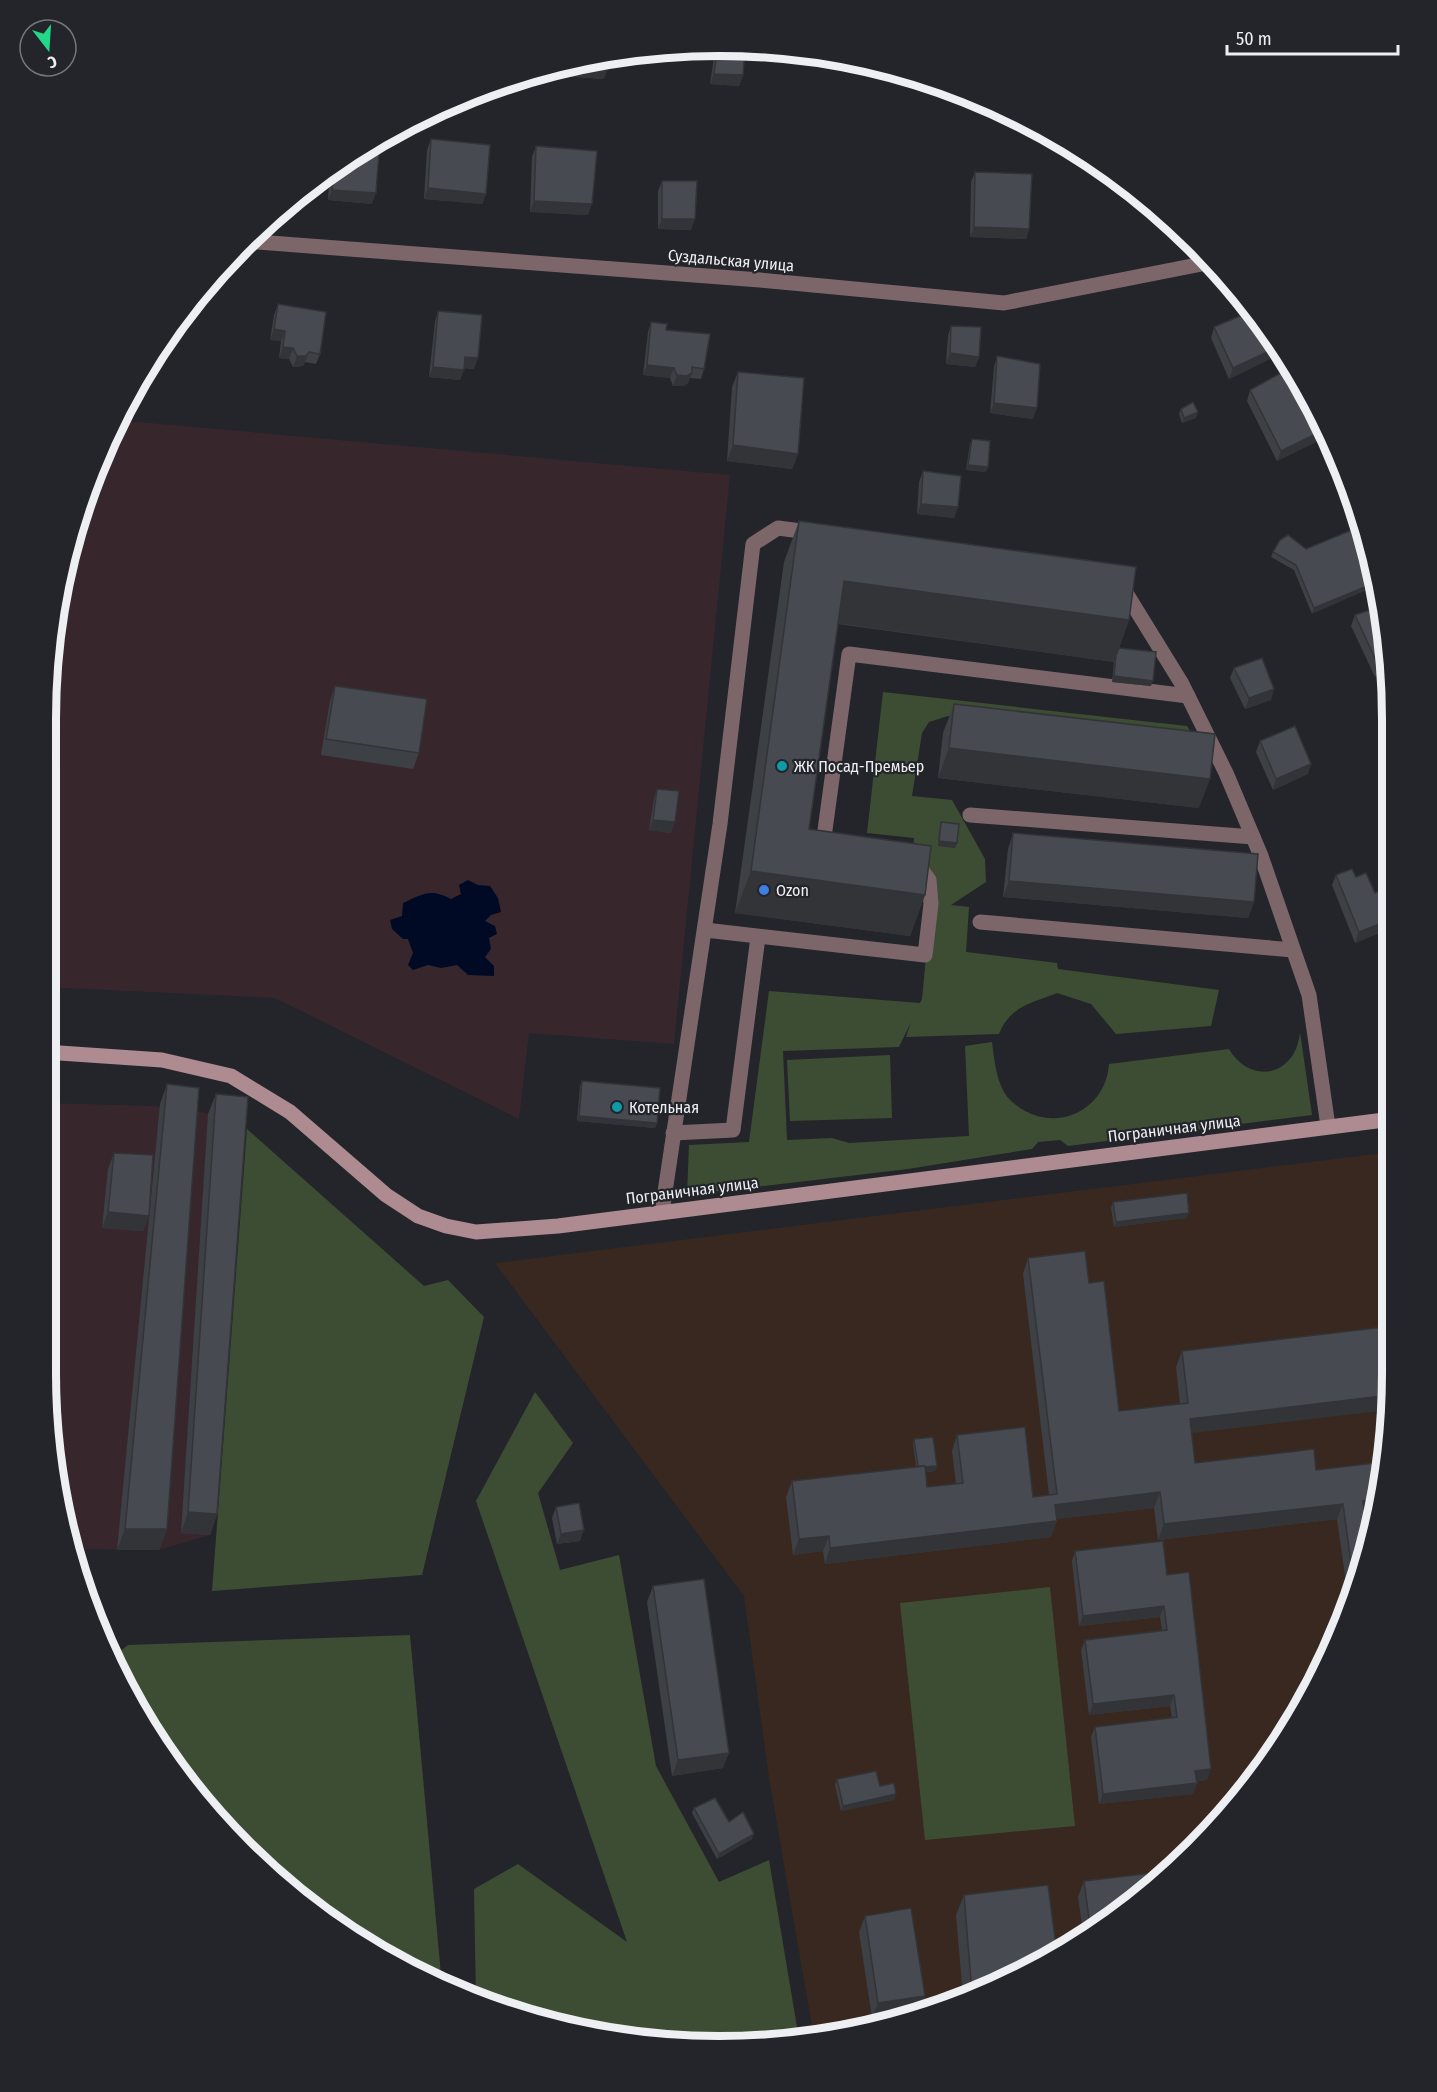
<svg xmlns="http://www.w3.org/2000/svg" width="1437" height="2092" font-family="'Fira Sans Condensed',sans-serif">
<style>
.industrial{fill:#38262d}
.education{fill:#39281f}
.green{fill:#3d4d33}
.water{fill:#000a24}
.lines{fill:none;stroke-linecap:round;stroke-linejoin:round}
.street{stroke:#7c6669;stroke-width:15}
.secondary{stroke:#ad8b90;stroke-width:15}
.wall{fill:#3d4045}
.shaded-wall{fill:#323438}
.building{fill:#474a50;stroke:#323438;stroke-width:1.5}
.culture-dot{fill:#0f9aa8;stroke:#23252a;stroke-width:2}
.shop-dot{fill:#3f7fe0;stroke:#23252a;stroke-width:2}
.labels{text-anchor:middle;stroke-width:4.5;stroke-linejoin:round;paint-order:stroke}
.street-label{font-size:16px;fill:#eeeff3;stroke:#23252a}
.poi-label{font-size:16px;fill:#eeeff3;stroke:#23252a;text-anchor:start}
.rim{fill:none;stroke:#eeeff3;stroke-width:8}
</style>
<rect width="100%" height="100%" fill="#23252a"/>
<!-- industrial -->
<g class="industrial">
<path d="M115,420l615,55 -56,569 -145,-11 -10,86 -244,-121 -230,-11v-269l13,-131z"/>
<path d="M45,1103l108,3 88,11 -31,418 -51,15 -91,-1 -23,-176z"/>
</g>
<!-- education -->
<path class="education" d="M1392,1152v221l-13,132 -38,127 -63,116 -84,102 -101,83 -76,44 -167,57 -36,4 -45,-260 -25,-182 -249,-333z"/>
<!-- green -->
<g class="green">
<path d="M883,692l304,34 11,18 -250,-28 -19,6 -7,11 -10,63 40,4 33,59 1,23 -35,23 18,2 -3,45 91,11 1,6 161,21 -8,36 -95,8 -25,-30 -34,-11c-25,10 -47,13 -58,41l-93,3 5,-15 -12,25 -116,4 4,89 45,-2 17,5 120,-7 -4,-90 27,-4c2,16 4,36 12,50 4,8 13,14 21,19 38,20 81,-4 84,-47l120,-15c22,37 67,27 71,-17l12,83 -244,31 -8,-6 -22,2 -6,7 -124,20 -221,26 2,-50 60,-3 20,-151 151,12 2,-4 9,-95 -18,-50 1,-16 -47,-5z"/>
<path d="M890,1055l2,63 -102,3 -3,-61z"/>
<path d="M247,1129l177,157 24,-6 36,37 -62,258 -210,16z"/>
<path d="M535,1392l38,51 -35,50 22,77 59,-15 37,211 63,116 50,-22 30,179 -80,8 -88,-6 -155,-41 -2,-111 44,-25 109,78 -151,-441z"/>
<path d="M1050,1587l25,239 -150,14 -25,-237z"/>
<path d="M410,1635l32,351 -97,-52 -70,-54 -117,-133 -44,-76 -4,-12 18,-14z"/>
</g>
<!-- water -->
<path class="water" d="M468,880l10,5 12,1 8,12 3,14 -10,3 -6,6 10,5 2,8 -8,4 2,11 -6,8 9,9v10l-26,-1 -11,-10 -16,3 -13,-3 -15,5 -5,-5 5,-12 -5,-14h-5l-11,-10 -2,-9 12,-4 1,-13c20,-9 27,-15 48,-4l10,-5 -2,-9z"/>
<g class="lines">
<!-- street -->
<g class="street">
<path d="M243,241l517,39 244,23 208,-41"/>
<path d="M1121,585l61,99 44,89 35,83 48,139 19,131"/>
<path d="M970,815l283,22"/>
<path d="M822,852l27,-198 339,42"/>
<path d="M980,922l313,28"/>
<path d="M705,930l220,25 6,-51 -2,-24 -12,-16h-4"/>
<path d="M673,1133l60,-3 25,-193"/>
<path d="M662,1212l58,-388 33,-280 25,-16 38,5"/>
</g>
<!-- secondary -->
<path class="secondary" d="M45,1052l117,8 69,16 59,36 96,83 32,21 28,10 30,6 82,-6 834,-107"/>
</g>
<!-- wall -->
<g class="wall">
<path d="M718,46l25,29 -4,11 -29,-2 4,-27z"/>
<path d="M587,58l17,21 -42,-3v-11z"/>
<path d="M431,139l55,55 -4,10 -58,-5 3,-49z"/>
<path d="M536,146l52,69 -58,-3 2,-55z"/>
<path d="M345,158l27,46 -44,-4 2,-30z"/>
<path d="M975,172l54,57 -3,10 -56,-2 1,-55z"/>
<path d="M662,181l29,49 -33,-1v-38z"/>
<path d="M1152,208l23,18 -15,4z"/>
<path d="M278,304l42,50 -4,10 -11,-2 -2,4 -10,1 -4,-8 -10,-1 2,-17 -11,-1 4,-25z"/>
<path d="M438,311l36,58 -10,-1 -4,12 -31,-3 6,-56z"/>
<path d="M651,322l15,8 38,39 -3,10 -11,-1 -2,5 -4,3h-11l-3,-8 -27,-3 5,-43z"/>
<path d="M951,326l28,31 -4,10 -29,-3 2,-28z"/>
<path d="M1214,327l60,22 -4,10 -41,20 -18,-41z"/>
<path d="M997,356l36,63 -43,-6 4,-46z"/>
<path d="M738,372l60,82 -6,15 -65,-8 5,-74z"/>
<path d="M1250,390l66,52 -39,19 -30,-60z"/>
<path d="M1181,409l15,9 -14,5 -3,-9z"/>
<path d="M972,439l14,33 -20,-2 4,-26z"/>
<path d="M923,471l35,36 -4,11 -37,-4 2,-32z"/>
<path d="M799,521l330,99 -10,28 32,38 -39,-4 2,-21v1l-276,-38 -29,205 116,66 -15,41 -175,-23 49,-351z"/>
<path d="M1359,527l-47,87 -18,-44 -23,-13 2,-5 33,-3z"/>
<path d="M1355,615l33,58 -13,4 -24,-51z"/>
<path d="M1234,668l37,32 -26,9 -15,-31z"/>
<path d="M335,686l84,67 -6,16 -92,-14 9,-54z"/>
<path d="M954,704l245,104 -261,-30 5,-45z"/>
<path d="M1260,741l48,33 -35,16 -17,-38z"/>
<path d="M657,789l14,44 -22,-3 5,-31z"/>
<path d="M941,822l16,21 -2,5 -17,-2 1,-19z"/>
<path d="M1013,833l241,69 -6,16 -245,-21 5,-48z"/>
<path d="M1336,875l20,2 19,16 15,27 -3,10 -32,13 -23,-58z"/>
<path d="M1392,987v36l-7,-24 4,-11z"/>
<path d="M582,1081l75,42 -2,5 -78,-7 3,-35z"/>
<path d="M167,1084v445l-8,21h-42l43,-446z"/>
<path d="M216,1094l1,420 -7,21 -29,-2 27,-419z"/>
<path d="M114,1153l35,63 -6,15 -41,-3 6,-59z"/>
<path d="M1392,1187v52l-2,-2 -4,-15 -1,-15z"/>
<path d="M1113,1202l74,16 -73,9 -3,-19z"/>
<path d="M1028,1258l61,25 30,128 61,-7 -4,-37 6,-16 13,112 121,7 63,35 -3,9 -11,2 3,25 -19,63 -12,-85 -179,21 -4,-32 -97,11 -6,18 -226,27 -2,-13 -30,4 -7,-58 6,-16 124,-14 -3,-23 1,-5 23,27 -2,5 -9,1 1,15 29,-3 -4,-33 5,-16 76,62 16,-2 -26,-221z"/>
<path d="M556,1507l24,34 -23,3 -5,-26z"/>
<path d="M1075,1551l92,24 40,205 -11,1 1,2 -4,11 -94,10 -8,-67 4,-10 77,-9 -2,-12 -81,9 -8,-65 4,-10 77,-9 -2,-14 -81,9 -7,-65z"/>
<path d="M653,1586l70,182 -51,8 -25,-174z"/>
<path d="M1336,1640l-16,30 -1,-13 6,-16z"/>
<path d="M837,1779l43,7 14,14 -53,11 -6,-26z"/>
<path d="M694,1808l35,14 23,17 -35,20 -25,-46z"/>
<path d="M1084,1881l70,3 -61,49 -9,6 -6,-42z"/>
<path d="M964,1895l53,82 -54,19 -7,-81z"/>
<path d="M865,1916l60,80 -5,14 -5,2 -43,6 -13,-86z"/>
</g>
<!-- shaded-wall -->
<g class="shaded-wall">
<path d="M566,65l42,4 -4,10 -42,-3z"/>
<path d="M714,74l29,1 -4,11 -29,-2z"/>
<path d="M428,188l58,6 -4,10 -58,-5z"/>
<path d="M332,190l44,3 -4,11 -44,-4z"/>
<path d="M534,201l58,3 -4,11 -58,-3z"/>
<path d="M662,219h33l-4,11 -33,-1z"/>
<path d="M1166,219l9,7 -15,4 4,-10z"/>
<path d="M974,227l55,2 -3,10 -56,-2z"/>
<path d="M274,329l11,2 -4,10 -11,-1z"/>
<path d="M283,347l10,1 -4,11 -10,-1z"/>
<path d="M1274,349l-4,10 -41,20 4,-11z"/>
<path d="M309,352l-6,14 -10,1 4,-11z"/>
<path d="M950,353l29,4 -4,10 -29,-3z"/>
<path d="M465,357l13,1 -4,11 -13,-1z"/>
<path d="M647,365l27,3 -4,10 -27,-3z"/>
<path d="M433,367l31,3 -4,10 -31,-3z"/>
<path d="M692,373l-4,10 -4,3h-11l4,-11z"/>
<path d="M994,403l43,5 -4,11 -43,-6z"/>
<path d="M1198,412l-2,6 -14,5 2,-5z"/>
<path d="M1320,432l-4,10 -39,19 4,-10z"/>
<path d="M733,445l65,9 -6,15 -65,-8z"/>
<path d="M968,465l20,2 -2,5 -20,-2z"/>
<path d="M921,504l37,3 -4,11 -37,-4z"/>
<path d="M844,581l285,39 -15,42 -285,-40z"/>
<path d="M1377,582l1,3 -66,29 2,-6z"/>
<path d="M1387,664l1,9 -13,4 4,-10z"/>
<path d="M1114,676l39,5 -2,5 -39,-4z"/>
<path d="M1274,689l-3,11 -26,9 4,-11z"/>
<path d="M949,748l261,31 -11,29 -261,-30z"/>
<path d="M1311,764l-3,10 -35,16 3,-11z"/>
<path d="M653,820l22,2 -4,11 -22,-3z"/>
<path d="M939,841l18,2 -2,5 -17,-2z"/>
<path d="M751,871l174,24 -15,41 -175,-23z"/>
<path d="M1009,881l245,21 -6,16 -245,-21z"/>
<path d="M1390,920l-3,10 -32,13 4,-11z"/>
<path d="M579,1116l78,7 -2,5 -78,-7z"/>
<path d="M108,1212l41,4 -6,15 -41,-3z"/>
<path d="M1189,1213l-2,5 -73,9 2,-5z"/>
<path d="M1390,1395l-2,15 -204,24 6,-15z"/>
<path d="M937,1466l-2,5 -18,2 1,-5z"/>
<path d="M1160,1492l-6,16 -105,12 6,-15z"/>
<path d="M1380,1499l-4,15 -19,3 6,-16z"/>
<path d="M1343,1504l-6,15 -179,21 6,-16z"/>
<path d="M188,1512l29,2 -7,21 -29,-2z"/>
<path d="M1057,1521l-6,16 -226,27 5,-16z"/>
<path d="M125,1529h42l-8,21h-42z"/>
<path d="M584,1530l-4,11 -23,3 4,-10z"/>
<path d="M829,1536l-6,15 -30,4 6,-16z"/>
<path d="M1164,1606l-4,11 -81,9 4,-10z"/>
<path d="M1174,1695l-4,11 -81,9 4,-11z"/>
<path d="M729,1753l-6,15 -51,8 6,-16z"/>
<path d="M1211,1769l-4,11 -15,1 3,-10z"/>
<path d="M1197,1783l-4,11 -94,10 4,-10z"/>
<path d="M896,1794l-2,6 -53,11 2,-5z"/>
<path d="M754,1834l-2,5 -35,20 2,-5z"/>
<path d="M1127,1903l-1,3 -16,14 5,-14z"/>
<path d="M925,1996l-5,14 -5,2 -43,6 6,-15z"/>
</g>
<!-- building -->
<g class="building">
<path d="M718,46l27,2 -2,27 -29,-1z"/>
<path d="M609,56l-1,13 -42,-4 21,-7z"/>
<path d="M431,139l59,6 -4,49 -58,-6z"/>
<path d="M536,146l61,5 -5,53 -58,-3z"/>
<path d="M359,150l20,2 -3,41 -44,-3 2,-23 11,-9z"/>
<path d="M975,172l57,2 -3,55 -55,-2z"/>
<path d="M662,181h35l-2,38h-33z"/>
<path d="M278,304l48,8 -6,42 -11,-2 -3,4h-9l-4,-8 -10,-1 2,-16 -11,-2z"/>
<path d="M1254,310l8,13 12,26 -41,19 -19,-41z"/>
<path d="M438,311l44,4 -4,43 -13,-1 -1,13 -31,-3z"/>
<path d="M651,322l16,2 -1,6 44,4 -6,35 -12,-2v6l-5,3 -10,-1 -3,-7 -27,-3z"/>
<path d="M951,326l30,1 -2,30 -29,-4z"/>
<path d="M997,356l43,8 -3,44 -43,-5z"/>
<path d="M1290,368l30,64 -39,19 -31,-61z"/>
<path d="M738,372l66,6 -6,76 -65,-9z"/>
<path d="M1193,402l5,10 -14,6 -3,-9z"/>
<path d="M972,439l18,2 -2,26 -20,-2z"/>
<path d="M923,471l38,5 -3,31 -37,-3z"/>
<path d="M799,521l337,46 -7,53 -285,-39 -35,248 122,17 -6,49 -174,-24z"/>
<path d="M1359,527l18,55 -63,26 -18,-43 -23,-13 7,-12 8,-5 18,14z"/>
<path d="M1381,606l6,58 -8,3 -24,-52z"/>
<path d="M1119,648l37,4 -3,29 -39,-5 2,-21z"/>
<path d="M1262,658l12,31 -25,9 -15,-30z"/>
<path d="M335,686l92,13 -8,54 -93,-14z"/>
<path d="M954,704l261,30 -5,45 -261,-31z"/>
<path d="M1295,726l16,38 -35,15 -16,-38z"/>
<path d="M657,789l22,2 -4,31 -22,-2z"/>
<path d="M941,822l18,2 -2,19 -18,-2z"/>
<path d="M1013,833l245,21 -4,48 -245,-21z"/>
<path d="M1352,869l4,8 10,-4 9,20 4,-2 11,29 -31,12 -23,-57z"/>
<path d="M1392,987v12l-3,-11z"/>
<path d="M582,1081l78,7 -3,35 -78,-7z"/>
<path d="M167,1084l32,4 -32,441h-42z"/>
<path d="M216,1094l32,3 -31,417 -29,-2z"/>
<path d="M114,1153l39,2 -4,61 -41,-4z"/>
<path d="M1187,1193l2,20 -73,9 -3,-20z"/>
<path d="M1085,1251l4,32 15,-2 15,130 69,-8 -6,-52 210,-25v48l-2,21 -200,24 5,44 119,-14 2,21 67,-8 -3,37 -17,2 5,40 -14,45 -11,-82 -179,20 -4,-32 -105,13 2,16 -227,27 -1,-12 -30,3 -7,-58 133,-15 2,21 36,-4 -6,-48 68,-8 8,70 24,-3 -29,-236z"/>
<path d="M933,1437l4,29 -12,1v-1h-7l-4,-27z"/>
<path d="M579,1503l5,27 -23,4 -5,-27z"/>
<path d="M1163,1541l4,34 22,-3 22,197 -16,2 2,12 -94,11 -8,-67 82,-10 -3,-22 -81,9 -8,-64 82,-10 -3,-24 -81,10 -8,-65z"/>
<path d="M704,1579l25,174 -51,7 -25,-174z"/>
<path d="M1336,1640l-10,18 -1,-17z"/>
<path d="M876,1771l4,15 14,-3 2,11 -53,12 -6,-27z"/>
<path d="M715,1798l14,24 14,-10 11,22 -35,20 -25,-46z"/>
<path d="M1152,1873l2,11 -27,21v-2l-12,3v9l-24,19 -7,-53z"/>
<path d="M1048,1885l9,69 -40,23 -45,16 -8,-98z"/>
<path d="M911,1908l14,88 -47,7 -13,-87z"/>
</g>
<!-- markers -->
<g class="culture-dot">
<circle cx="782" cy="766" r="6"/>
<circle cx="617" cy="1107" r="6"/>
</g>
<circle class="shop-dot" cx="764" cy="890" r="6"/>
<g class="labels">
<!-- street labels -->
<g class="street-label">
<text transform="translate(731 260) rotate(5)" y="6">Суздальская улица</text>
<text transform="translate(1174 1128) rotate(-7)" y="6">Пограничная улица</text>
<text transform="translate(692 1190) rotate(-7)" y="6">Пограничная улица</text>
</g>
<!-- poi labels -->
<g class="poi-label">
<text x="794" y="772">ЖК Посад-Премьер</text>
<text x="776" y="896">Ozon</text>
<text x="629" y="1113">Котельная</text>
</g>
</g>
<!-- crop -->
<path d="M0 0H1437V2092H0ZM719 56H719A663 663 0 0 1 1382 719V1373A663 663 0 0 1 719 2036H719A663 663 0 0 1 56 1373V719A663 663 0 0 1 719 56Z" fill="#23252a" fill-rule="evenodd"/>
<path class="rim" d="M719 56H719A663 663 0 0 1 1382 719V1373A663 663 0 0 1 719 2036H719A663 663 0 0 1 56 1373V719A663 663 0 0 1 719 56Z"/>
<!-- north arrow -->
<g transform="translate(48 48) rotate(163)"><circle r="28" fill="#23252a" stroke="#74767a" stroke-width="1.5"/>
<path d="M0-4.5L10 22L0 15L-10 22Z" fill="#22d887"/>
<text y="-9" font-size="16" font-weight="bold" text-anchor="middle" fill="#eeeff3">С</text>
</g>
<!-- scale -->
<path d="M1227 45v9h171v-9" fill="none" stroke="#eeeff3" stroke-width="3"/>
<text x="1236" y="45" font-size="18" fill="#eeeff3" stroke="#23252a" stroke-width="4.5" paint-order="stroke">50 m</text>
</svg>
